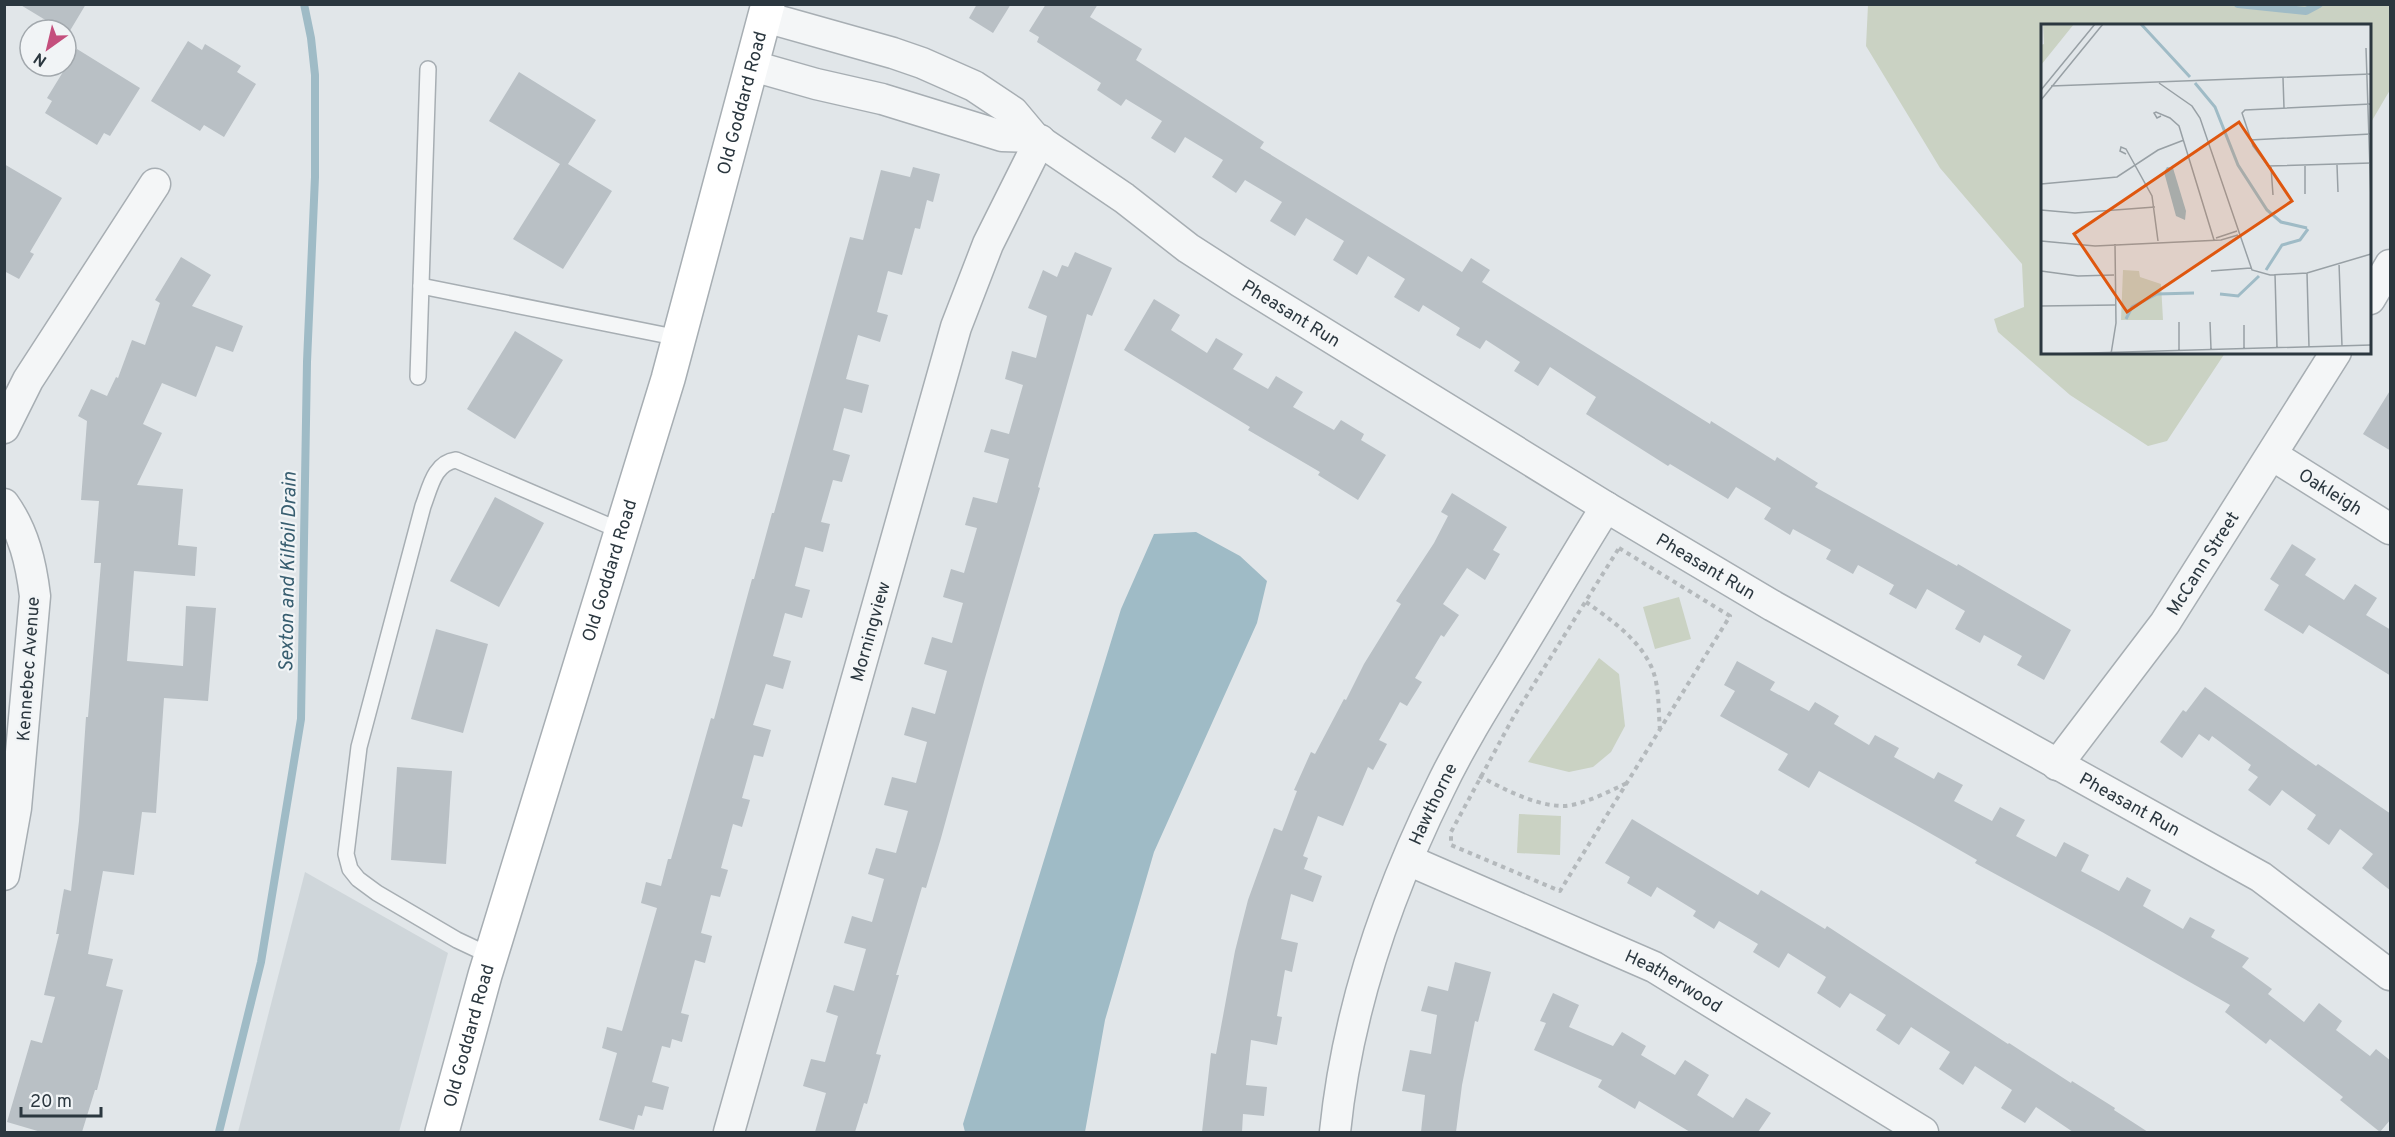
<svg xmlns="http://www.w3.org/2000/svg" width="2395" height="1137" font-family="Overpass,sans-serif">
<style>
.built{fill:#cfd6da}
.green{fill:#cad2c3}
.water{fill:#9fbbc6}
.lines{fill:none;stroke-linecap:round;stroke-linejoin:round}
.stream{stroke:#9fbbc6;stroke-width:8}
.building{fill:#b9c0c5}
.lane-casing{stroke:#a7aeb3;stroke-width:18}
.street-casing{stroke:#a7aeb3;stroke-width:33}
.secondary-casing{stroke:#a7aeb3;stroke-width:36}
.path{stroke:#b4b9bc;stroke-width:4;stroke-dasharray:4.5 4.5;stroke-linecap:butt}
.lane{stroke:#f4f6f7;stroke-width:15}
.street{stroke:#f4f6f7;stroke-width:30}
.secondary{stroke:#fff;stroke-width:33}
.labels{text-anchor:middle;stroke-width:4.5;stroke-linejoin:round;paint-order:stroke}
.street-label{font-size:18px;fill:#2b373f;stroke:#f1f4f6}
.water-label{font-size:20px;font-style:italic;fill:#385e70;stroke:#f1f4f6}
.inset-river{fill:none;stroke:#9fbbc6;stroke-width:3}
.inset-road{fill:none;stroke:#98a0a5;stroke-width:1.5}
.view{fill:#df570f;fill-opacity:0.15;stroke:#df570f;stroke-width:3}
.inset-edge{fill:none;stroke:#2b373f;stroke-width:3}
</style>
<rect width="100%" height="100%" fill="#e1e6e9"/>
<!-- built -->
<path class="built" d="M305,872l143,81 -49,179h-161z"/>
<!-- green -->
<g class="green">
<path d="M1868,5h522v85l-20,34v-98h-328v326l183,1 -58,88 -19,5 -78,-51 -72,-63 -4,-13 30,-12 -2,-43 -82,-96 -74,-122z"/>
<path d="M1679,597l12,42 -36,10 -12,-42z"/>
<path d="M1599,658l20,16 6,52 -14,26 -18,15 -24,5 -41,-10z"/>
<path d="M1519,814l42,2 -1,39 -43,-2z"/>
</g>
<!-- water -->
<path class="water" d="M1196,532l44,24 27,25 -10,42 -103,229 -49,168 -20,112h-120l-2,-8 158,-515 33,-75z"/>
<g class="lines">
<!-- stream -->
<g class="stream">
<path d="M2238,4l68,7 13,-7"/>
<path d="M219,1132l42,-170 40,-243 6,-357 8,-185v-102l-4,-37 -7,-34"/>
</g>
</g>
<!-- building -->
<g class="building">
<path d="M19,4h67l-18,30 -2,-4h-4z"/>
<path d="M977,4h34l-18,29 -24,-15z"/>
<path d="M1046,4h52l-8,13 52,32 -6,11 128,82 -4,6 202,124 9,-14 19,12 -8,12 228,142 1,-3 64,40 2,-4 41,26 -3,4 142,79 1,-2 113,66 -27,50 -27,-15 5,-9 -38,-21 -4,8 -25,-14 10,-18 -38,-22 -11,20 -27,-15 5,-9 -36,-20 -5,9 -27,-15 5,-9 -38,-21 -3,6 -26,-16 7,-11 -35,-21 -8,12 -58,-35 -2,2 -82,-52 10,-17 -46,-30 -12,19 -24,-15 6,-9 -34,-22 -6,9 -24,-14 4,-7 -37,-23 -4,7 -25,-15 11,-18 -37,-23 -11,19 -24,-15 11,-19 -38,-23 -11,18 -25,-15 12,-19 -37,-22 -9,13 -24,-16 11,-17 -38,-23 -10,16 -24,-15 11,-17 -36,-22 -5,7 -24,-16 4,-7 -64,-41 2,-5 -10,-6z"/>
<path d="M188,41l14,9 3,-6 36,22 -4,6 19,12 -32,53 -20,-12 -4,6 -49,-30z"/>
<path d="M77,49l63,39 -30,48 -6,-3 -7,12 -52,-32 7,-12 -5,-3z"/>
<path d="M519,72l77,48 -28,44 44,27 -49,78 -50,-30 47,-75 -71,-43z"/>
<path d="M4,164l58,34 -32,54 4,2 -15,25 -15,-8z"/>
<path d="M913,167l27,7 -7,28 -6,-2 -7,29 -5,-1 -13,47 -14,-4 -11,41 11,3 -8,27 -22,-7 -12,44 23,6 -7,28 -18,-5 -11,42 17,5 -8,27 -9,-2 -12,42 9,2 -7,28 -18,-5 -10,39 15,4 -8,28 -17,-5 -12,43 18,5 -8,28 -17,-5 -13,41 18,5 -8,27 -9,-2 -12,43 8,2 -8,27 -9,-3 -12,44 7,2 -8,27 -9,-2 -10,38 11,3 -7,27 -10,-3 -14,53 8,2 -7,27 -10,-3 -2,9 -8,-2 -10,36 17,5 -6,23 -18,-4 -3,10 -4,-1 -4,15 -35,-10 18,-67 -15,-5 5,-21 15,4 35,-123 -16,-5 5,-21 15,4 7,-27h3l40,-141 3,1 38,-140h2l18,-66h2l76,-276 13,3 18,-70 29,7z"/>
<path d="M1075,252l37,16 -20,48 -5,-2 -49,173 2,1 -55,190 -44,160 -15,50 -4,-1 -26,88h3l-23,79 5,1 -14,49 -3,-1 -9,29h-40l11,-39 -23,-7 8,-27 14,3 13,-46 -12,-4 8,-27 20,6 12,-42 -22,-6 8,-27 20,6 12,-43 -16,-5 8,-26 20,5 12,-42 -24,-6 8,-28 24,6 11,-41 -23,-7 8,-28 23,7 12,-43 -23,-7 8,-27 20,6 11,-40 -20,-6 8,-28 13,4 13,-45 -12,-3 8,-28 24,6 12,-44 -25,-7 7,-23 18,5 14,-49 -18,-6 7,-28 24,7 11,-42 -19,-8 15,-38 14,7 5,-12 6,2z"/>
<path d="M181,257l30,18 -19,31 51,20 -10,26 -17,-6 -20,51 -34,-14 -19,41 19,9 -25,52 46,4 -5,56 19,2 -2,29 -61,-5 -7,90 56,5 3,-60 30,2 -8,93 -44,-3 -8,115 -14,-1 -8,63 -31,-4 -15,83 25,5 -7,27 17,4 -26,100h-2l-13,42h-41l-34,-10 24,-82 11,3 13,-46 -11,-2 15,-61h-3l8,-45 7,2 8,-70 7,-104h2l13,-154h-7l5,-62 -18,-1 6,-79 -9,-5 13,-27 16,7 9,-19 2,1 14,-38 13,5 15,-42 -5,-3z"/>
<path d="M1154,299l26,16 -9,15 36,23 9,-15 27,16 -10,15 35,20 8,-13 27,16 -10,15 41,23 7,-10 23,14 -3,6 25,15 -28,45 -40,-25 2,-3 -72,-42 2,-3 -126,-77z"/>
<path d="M515,331l48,29 -48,79 -48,-30z"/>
<path d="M2391,389v62l-28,-17z"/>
<path d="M1452,493l55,34 -14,23 7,4 -15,26 -18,-12 -24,36 16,11 -15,22 -3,-2 -26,43 7,4 -15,24 -7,-4 -21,38 8,4 -14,26 -5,-3 -25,59 -25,-10 -15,40 5,2 -4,11 18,7 -9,26 -22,-8 -10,45 17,4 -6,29 -7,-2 -8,46 5,1 -5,28 -26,-5 -5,45 21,2 -3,29 -21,-2 -1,18h-40l9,-79 5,1 19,-103 13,-51 26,-72 8,3 15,-40 -3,-1 17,-38 4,2 29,-55 2,1 18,-36 37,-60 -5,-3 38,-58 14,-27 -7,-4z"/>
<path d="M495,497l49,26 -45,84 -49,-26z"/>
<path d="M2292,544l24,15 -11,16 39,25 11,-16 22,14 -11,17 25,15v46l-82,-51 -6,9 -39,-24 15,-25 -9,-6z"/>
<path d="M436,629l52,15 -25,89 -52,-14z"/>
<path d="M1737,661l38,21 -5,8 39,21 6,-9 24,14 -5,8 35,21 6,-10 24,13 -5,9 40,22 4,-7 25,13 -9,16 38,20 8,-14 25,13 -9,16 40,21 8,-15 25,13 -8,16 38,20 8,-14 24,13 -8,16 40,23 7,-12 25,13 -4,7 38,21 -7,9 30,22 -4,5 36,28 15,-19 23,18 -6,9 34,26 6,-7 15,12v58l-11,13 -40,-32 3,-3 -73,-58 -4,5 -41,-32 5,-7 -128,-73 -127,-69 2,-3 -63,-36 -95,-53 -10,17 -31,-18 10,-16 -68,-38 15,-25 -11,-6z"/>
<path d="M2205,687l111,79 2,-2 73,50v77l-29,-23 11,-14 -33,-25 -11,16 -22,-16 9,-14 -34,-25 -12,16 -22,-16 10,-13 -10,-7 3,-5 -39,-29 -3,5 -10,-7 -17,24 -22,-16 23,-32 3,2z"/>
<path d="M397,767l55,4 -6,93 -55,-4z"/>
<path d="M1632,819l126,76 3,-5 64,39 2,-3 181,118 1,-1 62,40 1,-2 43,27 -1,2 34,22h-75l-37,-25 -11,16 -24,-15 11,-18 -37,-24 -12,19 -24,-16 11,-17 -39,-25 -12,18 -23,-15 10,-15 -36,-22 -10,15 -23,-15 9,-16 -38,-24 -9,15 -26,-16 5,-8 -39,-23 -5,8 -21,-13 3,-5 -39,-24 -6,10 -24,-14 3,-6 -25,-14z"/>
<path d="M1455,962l36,10 -13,50 -3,-1 -13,64 -6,47h-35l4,-37 -23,-4 8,-41 21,4 6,-39 -16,-4 7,-25 20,5z"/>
<path d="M1553,993l26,12 -10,22 44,19 9,-14 24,14 -5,9 34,20 10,-15 24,15 -12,20 36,23 13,-20 25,15 -13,19h-68l-51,-31 -4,8 -37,-22 4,-7 -68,-30 12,-27 -6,-2z"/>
</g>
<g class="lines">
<!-- lane casing -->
<g class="lane-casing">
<g id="lane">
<path d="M421,286l258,52"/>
<path d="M418,377l10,-308"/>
<path d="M491,956l-34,-16 -80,-47 -19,-14 -8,-10 -4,-15 13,-107 64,-241c7,-18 11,-43 33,-46l165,71"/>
</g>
</g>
<!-- street casing -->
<g class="street-casing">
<g id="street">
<path id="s1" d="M765,17l128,36 29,10 52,23 39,26 21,25 90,61 64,50 51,33 367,226 167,99 488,271 129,98"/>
<path d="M753,66l63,18 66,15 120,37 32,1"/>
<path d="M2370,299l20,-34"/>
<path d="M4,428l24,-48 127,-196"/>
<path id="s2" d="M2272,455l118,74"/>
<path d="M4,504c20,28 27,59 31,92l-19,212 -12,67"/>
<path id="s3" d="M2057,765l108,-142 171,-271"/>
<path id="s4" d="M1408,860l246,107 269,165"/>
<path id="s5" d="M729,1132l227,-805 32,-83 52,-104"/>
<path id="s6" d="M1335,1132c12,-119 52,-237 105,-344 21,-44 47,-85 72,-126 32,-52 62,-104 94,-155"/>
</g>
</g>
<!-- secondary casing -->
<g class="secondary-casing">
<g id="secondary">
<path id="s7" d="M442,1132l43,-157 183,-596 100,-375"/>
</g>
</g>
<!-- path -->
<g class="path">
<path d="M1619,548l111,68 -170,275 -109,-46v-13l63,-116z"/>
<path d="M1586,602c23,16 51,36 64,62 10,19 8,45 10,66"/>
<path d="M1479,776c25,13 56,30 85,30 19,-1 46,-15 63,-23"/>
</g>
<!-- lane -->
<use href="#lane" class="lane"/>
<!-- street -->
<use href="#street" class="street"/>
<!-- secondary -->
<use href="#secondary" class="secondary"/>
</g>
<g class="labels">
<!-- street labels -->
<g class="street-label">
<text dy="6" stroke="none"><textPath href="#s7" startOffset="1072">Old Goddard Road</textPath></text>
<text dy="6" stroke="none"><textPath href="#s1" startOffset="612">Pheasant Run</textPath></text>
<text dy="6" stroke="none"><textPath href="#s2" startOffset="69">Oakleigh</textPath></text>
<text dy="6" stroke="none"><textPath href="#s3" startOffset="249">McCann Street</textPath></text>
<text dy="6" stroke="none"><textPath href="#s1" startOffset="1098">Pheasant Run</textPath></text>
<text dy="6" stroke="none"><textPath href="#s7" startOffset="586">Old Goddard Road</textPath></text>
<text dy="6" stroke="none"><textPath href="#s5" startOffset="520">Morningview</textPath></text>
<text transform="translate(28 669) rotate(-86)" y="6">Kennebec Avenue</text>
<text dy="6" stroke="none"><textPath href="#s6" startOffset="344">Hawthorne</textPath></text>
<text dy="6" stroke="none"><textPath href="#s1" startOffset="1584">Pheasant Run</textPath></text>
<text dy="6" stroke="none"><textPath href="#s4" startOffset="292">Heatherwood</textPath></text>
<text dy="6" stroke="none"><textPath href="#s7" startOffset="100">Old Goddard Road</textPath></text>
</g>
<!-- water labels -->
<g class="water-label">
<text transform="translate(287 572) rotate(-89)" y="7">Sexton and Kilfoil Drain</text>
</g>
</g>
<!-- overview -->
<g transform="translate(2041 24)">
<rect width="330" height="330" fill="#e1e6e9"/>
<path d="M2,0h31l-33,41v-20l3,-1zM82,246l16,1 1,6 21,7 2,36h-42z" fill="#cad2c3"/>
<path d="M126,143l6,1 13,43 -1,9 -9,-4 -12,-44z" fill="#9fbbc6"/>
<path class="inset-river" d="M100,0l49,53M154,59l20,24 23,58 29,45 14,12 26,6M225,246l16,-25 18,-5 8,-11M179,270l18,2 21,-20M85,295l6,-12 25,-13 37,-1"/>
<path class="inset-road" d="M325,24l5,152M242,54l1,30M118,59l33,23 8,12 52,152 18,5 37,-2 64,-19M10,62l320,-12M0,66l54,-66M0,76l62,-76M330,80l-126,6 -3,3 11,33 15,20 103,-3M120,92l-4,2 -3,-5 2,-1 14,6 9,8 35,114M209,116l121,-6M85,130l-6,-3 1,-4 5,2 26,47 6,45M296,141l1,27M264,142v28M230,143l2,28M0,160l76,-7 41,-27 26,-10M0,186l34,3 80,-6M175,214l21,-7M0,217l54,5 126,-6 17,-5M298,239l3,83M0,247l37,5 36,-1M170,247l40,-3M266,249l2,74M234,250l2,74M0,282l74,-1M138,298v29M169,298l1,27M203,301v24M14,330l316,-9M70,330l5,-31 -1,-79"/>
<path class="view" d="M198,98l53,79 -165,111 -53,-78z"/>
<rect width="330" height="330" class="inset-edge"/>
</g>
<!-- border -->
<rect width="2395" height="1137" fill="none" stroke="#2b373f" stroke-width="12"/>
<!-- north arrow -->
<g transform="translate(48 48) rotate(214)"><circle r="28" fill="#f1f4f6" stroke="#a2a8ad" stroke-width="1.5"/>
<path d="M0-4.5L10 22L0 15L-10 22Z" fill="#c44f7d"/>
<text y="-9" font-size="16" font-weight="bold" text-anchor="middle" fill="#2b373f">N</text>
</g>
<!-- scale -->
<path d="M21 1107v9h80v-9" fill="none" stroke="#2b373f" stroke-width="3"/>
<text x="30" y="1107" font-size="18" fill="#2b373f" stroke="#f1f4f6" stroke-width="4.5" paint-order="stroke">20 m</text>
</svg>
